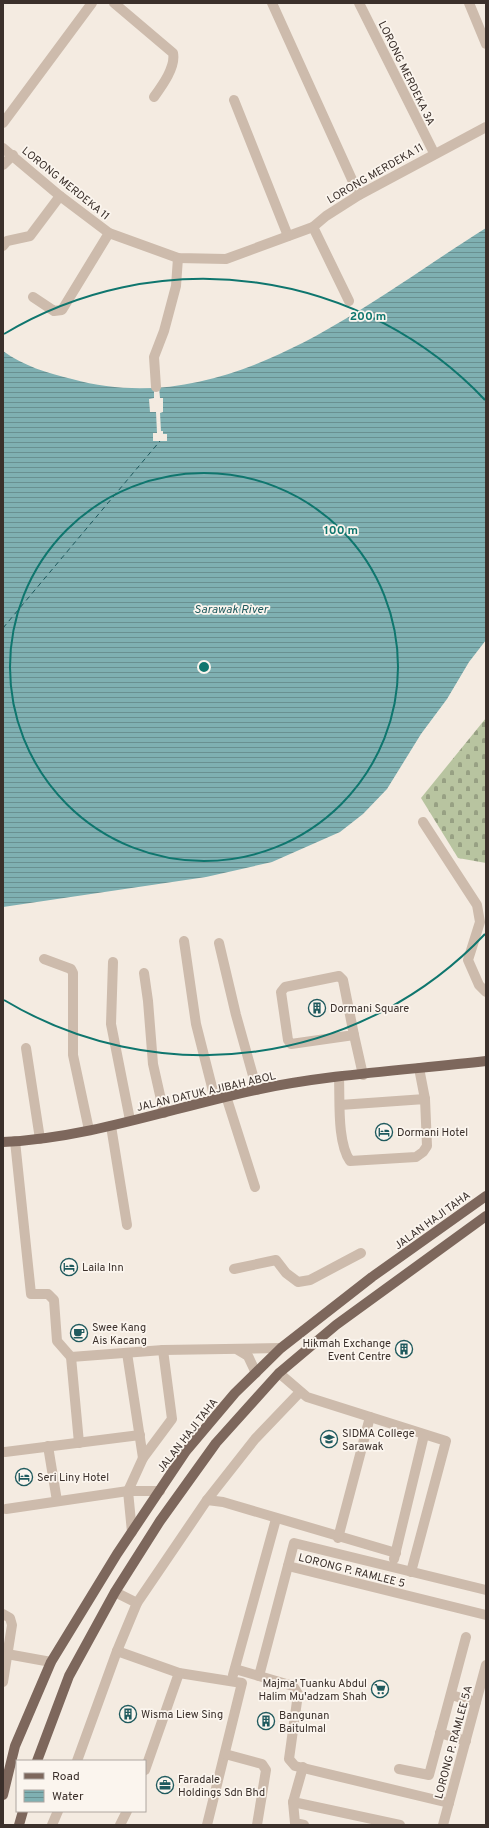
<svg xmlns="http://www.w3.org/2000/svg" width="489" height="1828" font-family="Overpass,sans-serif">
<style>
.cemetery{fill:url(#cemetery-stones)}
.water{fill:url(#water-rules)}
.pier{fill:#f4ebe1}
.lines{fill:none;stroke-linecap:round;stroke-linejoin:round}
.ferry{stroke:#1f5a5e;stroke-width:1;stroke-dasharray:5 4;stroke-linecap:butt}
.minor{stroke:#cdbbac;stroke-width:10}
.major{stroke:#7d675c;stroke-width:10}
.ring{fill:none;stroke:#0f766e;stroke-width:2}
.labels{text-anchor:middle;stroke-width:3.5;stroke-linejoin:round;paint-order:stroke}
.street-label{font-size:11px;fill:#3b302b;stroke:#fbf5ee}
.poi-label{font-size:11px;fill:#3b302b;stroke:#fbf5ee;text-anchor:start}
.water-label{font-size:12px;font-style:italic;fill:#1f5a5e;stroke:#fbf5ee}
.centre{fill:#0f766e;stroke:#fbf5ee;stroke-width:2}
.ring-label{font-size:12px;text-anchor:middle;font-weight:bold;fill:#0f766e;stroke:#fbf5ee;stroke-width:3.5;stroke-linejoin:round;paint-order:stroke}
</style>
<defs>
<pattern id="cemetery-stones" width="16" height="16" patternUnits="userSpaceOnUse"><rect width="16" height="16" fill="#b8c4a0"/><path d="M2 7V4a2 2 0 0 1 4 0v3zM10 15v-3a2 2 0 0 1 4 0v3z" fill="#97a083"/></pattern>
<pattern id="water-rules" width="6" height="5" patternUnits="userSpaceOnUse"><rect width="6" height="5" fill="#7fb0b2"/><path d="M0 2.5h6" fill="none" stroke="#699091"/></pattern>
</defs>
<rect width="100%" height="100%" fill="#f4ebe1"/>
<!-- cemetery -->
<path class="cemetery" d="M486,718v145l-28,-5 -37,-60z"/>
<!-- water -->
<path class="water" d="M486,228v412l-17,22 -22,37 -26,35 -34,55 -24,25 -23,18 -68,30 -66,15 -203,30v-556c20,15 45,22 69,28 156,43 291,-74 414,-151z"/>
<!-- pier -->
<path class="pier" d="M159,387l1,11h3v14l-3,1 1,18h2v3h4v7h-14v-8h4l-1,-21h-6l-1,-13 5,-1v-10z"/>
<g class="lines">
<!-- ferry -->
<path class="ferry" d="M3,628l157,-187"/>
<!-- minor -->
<g class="minor">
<path d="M114,3l59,50c3,14 -11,33 -19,44"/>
<path d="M272,3l87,192"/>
<path d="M359,3l75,150"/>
<path d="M469,3l17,41"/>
<path d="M234,100l54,136"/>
<path d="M3,123l89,-120"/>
<path d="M3,148l57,48 49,37 69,25 48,1 87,-32 13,-11 33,-21 127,-68"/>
<path d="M3,165l10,-10"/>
<path d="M313,227l36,74"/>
<path d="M3,246l4,-5 23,-5 30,-40"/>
<path d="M33,297l21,14 8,-1 47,-77"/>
<path d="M156,387l-2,-30 10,-26 12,-45 2,-28"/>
<path d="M423,822l54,83 3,17 -12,38 11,25 7,7"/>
<path d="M184,941l12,83 19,75"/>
<path d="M219,943l17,72 21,75"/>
<path d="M44,959l27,10 2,4v82l16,75"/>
<path d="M113,962l-2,62 19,96"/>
<path d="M144,973l4,28 5,63 11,49"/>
<path d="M339,976l4,4 11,55 -63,9 -3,-4 -7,-48 4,-5z"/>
<path d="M354,1035l9,40"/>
<path d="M26,1048l14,91"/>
<path d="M419,1068l6,31"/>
<path d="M339,1078c1,23 -2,64 11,83l66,-4 7,-5 4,-6 -2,-47 -85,6"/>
<path d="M226,1096l29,91"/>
<path d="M111,1126l16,99"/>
<path d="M15,1141l16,153h17l6,6 3,41 14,16 8,86"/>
<path d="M234,1269l42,-9 10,13 12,9 12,-2 51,-27"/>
<path d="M238,1350l10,6 8,17"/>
<path d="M127,1353l16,105"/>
<path d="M71,1357l92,-7 118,-2"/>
<path d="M279,1373l28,24 139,44 -35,131"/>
<path d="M48,1446l9,55"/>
<path d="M5,1452l135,-17"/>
<path d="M207,1500l16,2 173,51"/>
<path d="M6,1509l122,-18h32"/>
<path d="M132,1532l-4,-41 15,-33 29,-39 -9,-69"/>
<path d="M338,1538l32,-121"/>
<path d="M394,1559l30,-124"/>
<path d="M288,1566l198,49"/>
<path d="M115,1592l22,11"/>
<path d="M3,1614l7,4 2,7 -9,57"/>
<path d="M117,1651l62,22 63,10 -35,142"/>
<path d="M7,1654l44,8"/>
<path d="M235,1669l58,17 5,8 -9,65 6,7 154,37"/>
<path d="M233,1675l43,-156"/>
<path d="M259,1676l35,-133 192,47"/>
<path d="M451,1695l25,7"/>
<path d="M440,1733l26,8"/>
<path d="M225,1754l37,10 4,6 -9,55"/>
<path d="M77,1761l40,-110 20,-48 70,-103 48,-61 45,-47"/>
<path d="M303,1767l-10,35 107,23"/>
<path d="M399,1769l30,6 37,-138"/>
<path d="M145,1770l34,-97"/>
<path d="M293,1802l2,21 9,2"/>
<path d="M52,1825l6,-14"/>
<path d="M120,1825l7,-14"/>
<path d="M443,1825l43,-160"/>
</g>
<!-- major -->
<g class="major">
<path d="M3,1142c86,-4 168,-34 252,-52 75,-16 154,-20 231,-29"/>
<path d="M37,1761l32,-85 46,-84 45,-71 56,-78 63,-70 57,-48 150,-109"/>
<path d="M3,1795l12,-49 36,-84 66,-108 69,-103 49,-58 46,-45 91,-71 114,-81"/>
<path d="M19,1825l4,-14"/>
</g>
</g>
<!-- distance rings -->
<g class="ring">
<circle cx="204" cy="667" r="194"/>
<path d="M485 934A388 388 0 0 1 4 1000M4 334A388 388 0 0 1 485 400"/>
</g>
<!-- icons -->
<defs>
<g id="building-ring" transform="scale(0.9)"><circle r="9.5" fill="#fbf5ee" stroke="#1f5a5e" stroke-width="1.5"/><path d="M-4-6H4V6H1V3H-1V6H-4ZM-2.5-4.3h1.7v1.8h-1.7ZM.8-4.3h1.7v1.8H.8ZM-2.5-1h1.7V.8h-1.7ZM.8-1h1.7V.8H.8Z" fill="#1f5a5e"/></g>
<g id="hotel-ring" transform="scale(0.9)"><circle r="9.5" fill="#fbf5ee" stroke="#1f5a5e" stroke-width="1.5"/><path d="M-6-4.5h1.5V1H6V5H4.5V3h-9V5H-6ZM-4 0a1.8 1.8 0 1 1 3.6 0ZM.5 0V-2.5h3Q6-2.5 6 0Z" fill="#1f5a5e"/></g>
<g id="cafe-ring" transform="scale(0.9)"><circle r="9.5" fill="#fbf5ee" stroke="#1f5a5e" stroke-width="1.5"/><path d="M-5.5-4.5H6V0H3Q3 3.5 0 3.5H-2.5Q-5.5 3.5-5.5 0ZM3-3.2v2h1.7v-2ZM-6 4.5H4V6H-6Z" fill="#1f5a5e"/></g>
<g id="university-ring" transform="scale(0.9)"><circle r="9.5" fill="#fbf5ee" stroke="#1f5a5e" stroke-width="1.5"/><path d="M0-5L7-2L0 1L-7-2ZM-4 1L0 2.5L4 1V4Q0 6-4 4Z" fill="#1f5a5e"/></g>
<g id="supermarket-ring" transform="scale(0.9)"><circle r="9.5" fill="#fbf5ee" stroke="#1f5a5e" stroke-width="1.5"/><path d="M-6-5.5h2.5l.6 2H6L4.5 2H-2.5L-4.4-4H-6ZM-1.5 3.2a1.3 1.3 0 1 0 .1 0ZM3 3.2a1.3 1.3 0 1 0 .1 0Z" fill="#1f5a5e"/></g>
<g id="office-ring" transform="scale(0.9)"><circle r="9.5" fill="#fbf5ee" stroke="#1f5a5e" stroke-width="1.5"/><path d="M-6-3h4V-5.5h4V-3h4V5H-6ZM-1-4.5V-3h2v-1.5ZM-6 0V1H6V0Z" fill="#1f5a5e"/></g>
</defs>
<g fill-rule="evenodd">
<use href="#building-ring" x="317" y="1008"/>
<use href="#hotel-ring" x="384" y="1132"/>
<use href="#hotel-ring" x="69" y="1267"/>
<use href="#cafe-ring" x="79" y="1333"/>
<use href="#building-ring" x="404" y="1349"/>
<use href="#university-ring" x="329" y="1439"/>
<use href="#hotel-ring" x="24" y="1477"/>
<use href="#supermarket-ring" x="380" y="1689"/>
<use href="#building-ring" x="128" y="1714"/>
<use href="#building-ring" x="266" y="1721"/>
<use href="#office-ring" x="165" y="1785"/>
</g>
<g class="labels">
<!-- street labels -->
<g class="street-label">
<text transform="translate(407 73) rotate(64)" y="4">LORONG MERDEKA 3A</text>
<text transform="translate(375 173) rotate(-30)" y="4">LORONG MERDEKA 11</text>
<text transform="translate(66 183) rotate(39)" y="4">LORONG MERDEKA 11</text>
<text transform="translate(206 1091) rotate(-13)" y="4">JALAN DATUK AJIBAH ABOL</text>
<text transform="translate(432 1220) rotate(-36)" y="4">JALAN HAJI TAHA</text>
<text transform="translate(187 1435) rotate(-52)" y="4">JALAN HAJI TAHA</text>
<text transform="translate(352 1570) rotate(14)" y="4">LORONG P. RAMLEE 5</text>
<text transform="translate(453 1742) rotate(-75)" y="4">LORONG P. RAMLEE 5A</text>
</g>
<!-- poi labels -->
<g class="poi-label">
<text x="330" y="1012">Dormani Square</text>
<text x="397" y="1136">Dormani Hotel</text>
<text x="82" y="1271">Laila Inn</text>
<text x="92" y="1331">Swee Kang<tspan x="92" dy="13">Ais Kacang</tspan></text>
<text x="391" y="1347" text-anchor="end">Hikmah Exchange<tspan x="391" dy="13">Event Centre</tspan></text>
<text x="342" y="1437">SIDMA College<tspan x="342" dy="13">Sarawak</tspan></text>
<text x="37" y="1481">Seri Liny Hotel</text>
<text x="367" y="1687" text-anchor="end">Majma' Tuanku Abdul<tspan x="367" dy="13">Halim Mu'adzam Shah</tspan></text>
<text x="141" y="1718">Wisma Liew Sing</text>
<text x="279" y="1719">Bangunan<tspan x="279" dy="13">Baitulmal</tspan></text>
<text x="178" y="1783">Faradale<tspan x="178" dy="13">Holdings Sdn Bhd</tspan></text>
</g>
<!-- water labels -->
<g class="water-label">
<text x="231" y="613">Sarawak River</text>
</g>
</g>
<circle cx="204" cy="667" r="6" class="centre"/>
<g class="ring-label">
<text x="368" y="320">200 m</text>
<text x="341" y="534">100 m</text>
</g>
<!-- border -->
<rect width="489" height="1828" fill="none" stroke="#3b302b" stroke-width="8"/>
<!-- legend -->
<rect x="16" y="1760" width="130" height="52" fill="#fbf5ee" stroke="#aea6a0"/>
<rect x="24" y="1773" width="20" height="6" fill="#7d675c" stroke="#aea6a0"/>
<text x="52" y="1780" font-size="12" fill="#3b302b">Road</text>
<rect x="24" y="1790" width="20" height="12" fill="url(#water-rules)" stroke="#aea6a0"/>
<text x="52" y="1800" font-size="12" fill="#3b302b">Water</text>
</svg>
